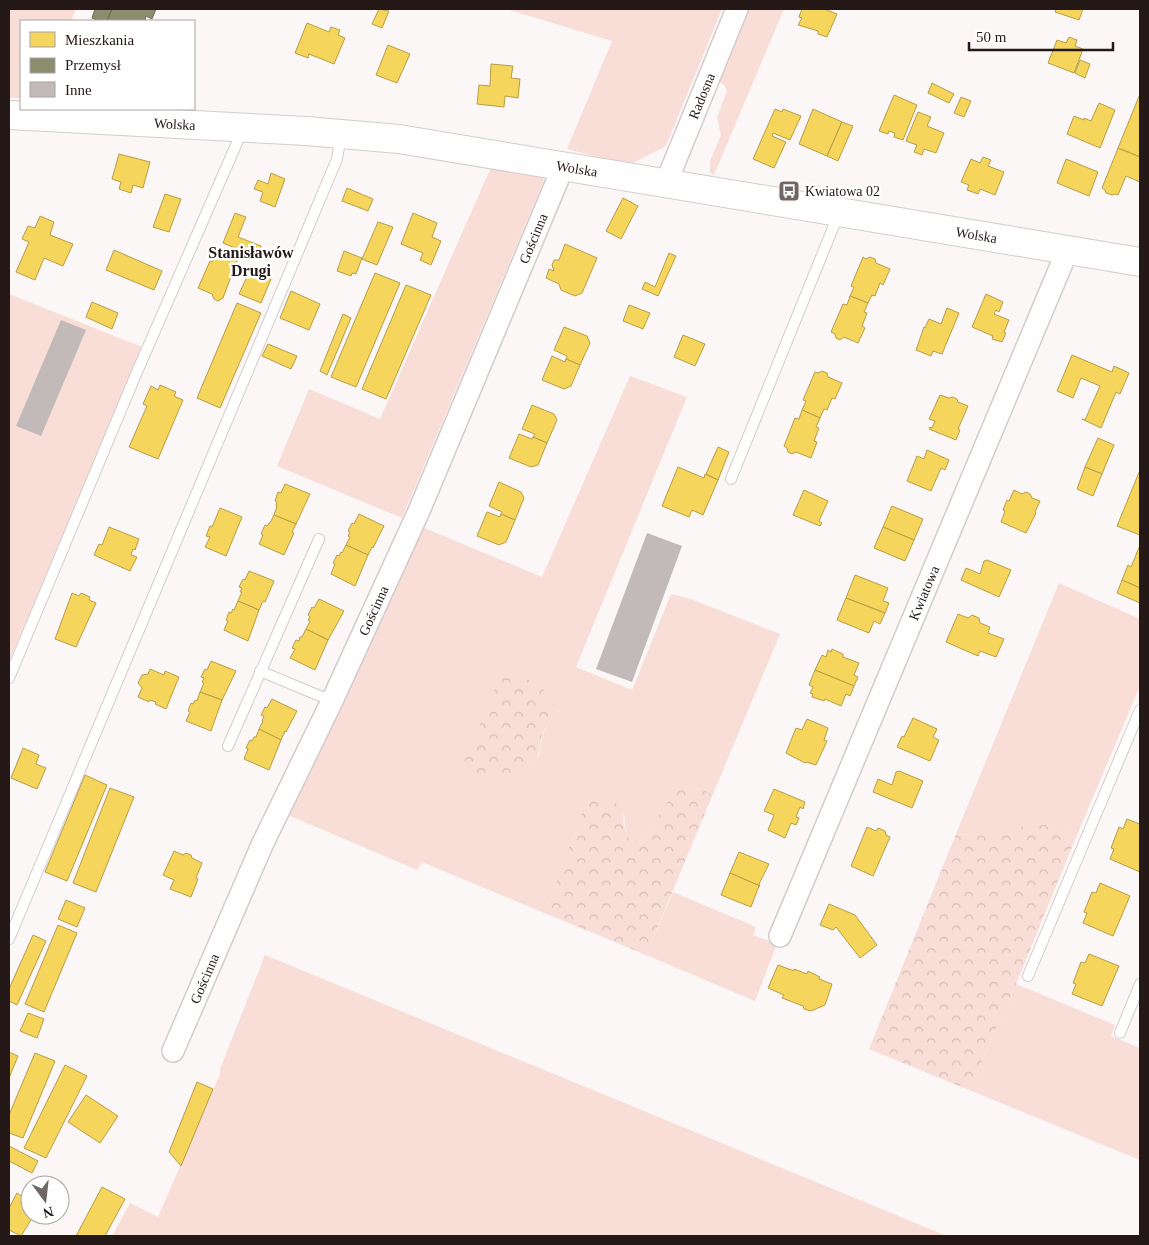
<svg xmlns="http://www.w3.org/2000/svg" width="1149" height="1245" font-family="'Times New Roman',serif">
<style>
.green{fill:#f9ddd7;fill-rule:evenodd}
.forest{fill:url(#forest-crowns)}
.homes{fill:#f6d55c;stroke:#b79d47}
.industry{fill:#8c8c6e;stroke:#6d6a54}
.building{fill:#c2bab9}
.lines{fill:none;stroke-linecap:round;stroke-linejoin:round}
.lane-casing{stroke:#d3ccca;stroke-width:12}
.street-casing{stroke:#d3ccca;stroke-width:24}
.secondary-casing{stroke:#d3ccca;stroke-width:30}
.lane{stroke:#fefefe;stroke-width:10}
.street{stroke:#fefefe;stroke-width:21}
.secondary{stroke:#fefefe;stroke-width:28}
.labels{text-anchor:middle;stroke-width:5;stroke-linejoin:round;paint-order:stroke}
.street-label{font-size:14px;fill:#241917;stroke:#fff}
.poi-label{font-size:14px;fill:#241917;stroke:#fff;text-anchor:start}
.quarter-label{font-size:16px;font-weight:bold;fill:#241917;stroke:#fff}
</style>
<defs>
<pattern id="forest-crowns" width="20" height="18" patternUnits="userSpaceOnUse" patternTransform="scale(1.25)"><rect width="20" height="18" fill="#f9ddd7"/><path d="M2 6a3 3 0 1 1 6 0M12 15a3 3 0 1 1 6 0" fill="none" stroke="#d5bdb8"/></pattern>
</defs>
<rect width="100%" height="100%" fill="#fbf7f7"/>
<!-- green -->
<g class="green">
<path d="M9,9h67l-5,12h-50v77h-12z"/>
<path d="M506,9h216l-56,137 -37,19 -62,-16 45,-108z"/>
<path d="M744,9h40l-70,166 -4,-2v-12l11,-26 -4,-17 10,-27 -3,-6 -9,-6z"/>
<path d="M492,168l52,7 -1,8 -141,335 -125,-52 32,-77 71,30 108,-245z"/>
<path d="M9,294l133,53 -133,315z"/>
<path d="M630,376l57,21 -111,270 56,23 39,-96 20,5 89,35 -67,160 -23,-8 -34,35 -11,16 -15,4 -4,-7 -2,-20 -42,-4 -2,12 -14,32 -14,42 -10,16 -120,-50 -5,8 -129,-55 134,-288 120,50zM552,717l-9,16 -4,22 -7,11 -14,7z"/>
<path d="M1059,583l81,36v67l-65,154 -12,-11 -17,-4 -19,-1 -16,8 -21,4 -34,-2z"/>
<path d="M673,892l83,35 -3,8 24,9 -22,57 -109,-46z"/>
<path d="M265,955l682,281h-835l18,-33 28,14 62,-143v-5z"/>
<path d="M1016,984l99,41 -4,11 29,12v112l-171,-70z"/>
</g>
<!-- forest -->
<g class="forest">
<path d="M504,668c14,8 36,14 45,28 9,13 -1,25 -6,36 -4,11 -2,23 -10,33 -7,9 -39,15 -50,11 -7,-2 -13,-10 -19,-14z"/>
<path d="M690,786l23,8 -67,161 -104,-43 10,-16 14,-42 14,-32 2,-12 13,-12c41,3 20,22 36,43l14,-4 31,-48z"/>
<path d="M1027,824l19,1 17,4 12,11 -59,144 -47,106 -100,-41 87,-215c28,2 45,3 71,-10z"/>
</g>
<!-- homes -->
<g class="homes">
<path d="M379,9l10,2 -7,17 -10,-4z"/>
<path d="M802,9h22l13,5 -10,23 -9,-3v-3l-20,-6 4,-7 -3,-1z"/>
<path d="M1056,9h27l-4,11 -24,-8z"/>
<path d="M307,23l22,9 2,-5 9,3 -2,5 7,3 -11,26 -25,-10 -1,4 -13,-5z"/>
<path d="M1069,37l8,3 -2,6 8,3 -9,24 -26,-10 9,-23 9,3z"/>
<path d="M388,45l22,9 -13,29 -21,-8z"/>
<path d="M1080,60l10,4 -5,14 -10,-5z"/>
<path d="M491,64l22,2 -2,12 9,1 -2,19 -13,-2 -1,11 -27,-3 2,-19 11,1z"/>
<path d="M932,83l22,11 -5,9 -21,-10z"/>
<path d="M1140,94v63l-22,-9z"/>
<path d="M894,95l23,10 -14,35 -9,-3 1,-4 -6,-2 -1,3 -9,-3z"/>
<path d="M961,97l10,4 -7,16 -10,-4z"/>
<path d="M1099,103l16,7 -15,38 -33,-14 7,-18 10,4v-2l7,3z"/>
<path d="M775,109l7,3 1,-3 18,7 -11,24 -17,-7 -1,3 14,6 -12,26 -21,-9z"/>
<path d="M813,109l29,13 -15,34 -28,-12z"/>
<path d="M918,112l13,5 -4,9 17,7 -8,20 -12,-4 -2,6 -8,-3 3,-7 -11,-4z"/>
<path d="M842,122l11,4 -15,35 -11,-5z"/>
<path d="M1118,148l22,9v25l-14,-6 -8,19 -3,-1 -3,1 -6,-2 -1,-3 -3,-2z"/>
<path d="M119,154l31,8 -7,26 -10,-3 -2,8 -12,-4 2,-7 -9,-3z"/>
<path d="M983,157l8,3 -3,6 16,6 -9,23 -15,-6 -2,5 -11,-4 2,-5 -8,-3 10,-23 9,4z"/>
<path d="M1066,159l32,13 -9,24 -32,-13z"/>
<path d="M271,173l14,6 -10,28 -15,-6 3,-9 -9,-3 4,-9 10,4z"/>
<path d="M347,188l26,11 -5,12 -26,-10z"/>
<path d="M165,194l16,5 -12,33 -16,-5z"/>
<path d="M623,198l15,8 -17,33 -15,-8z"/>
<path d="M235,213l11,4 -8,20 23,9 -4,11 -34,-14z"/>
<path d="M413,213l24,10 -5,14 9,4 -10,24 -11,-5 3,-7 -22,-9z"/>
<path d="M40,216l14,6 -4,13 23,9 -10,22 -19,-8 -9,22 -19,-8 13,-30 -7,-3 6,-13 7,2z"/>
<path d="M378,222l15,5 -16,38 -15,-6z"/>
<path d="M565,244l32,14 -15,35 -7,3 -14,-6 -2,-6 -13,-6 3,-9 5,2 -2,-6 2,-5h5z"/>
<path d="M218,249l20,9 -15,40 -5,3 -4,-2 -2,-5 -14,-6 12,-27 2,1z"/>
<path d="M114,250l48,21 -8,19 -48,-20z"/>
<path d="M344,251l18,7 -6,16 -4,-1 -1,3 -14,-5z"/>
<path d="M669,253l7,3 -18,40 -16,-7 3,-7 10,5z"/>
<path d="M863,257l3,2 4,-2 5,2 1,4 14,6 -7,16 -3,-2 -5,13 -3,-1 -4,8 -18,-7 4,-9 -3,-1z"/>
<path d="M250,270l21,9 -10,24 -22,-9z"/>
<path d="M375,273l25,10 -44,104 -25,-10z"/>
<path d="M406,285l25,10 -45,104 -24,-10z"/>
<path d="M291,291l29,13 -11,26 -29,-12z"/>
<path d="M986,294l17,8 -4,10 -3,-2 -2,4 15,6 -5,12 2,1 -4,9 -10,-3 1,-3 -21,-9z"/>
<path d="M850,296l18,7 -4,9 3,1 -5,13 3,2 -7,15 -14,-6 -4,3 -4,-2 -1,-4 -4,-2 12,-28 4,1z"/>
<path d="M92,302l26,11 -6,16 -26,-12z"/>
<path d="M237,303l24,10 -41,95 -23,-10z"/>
<path d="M629,305l21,8 -7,16 -20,-8z"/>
<path d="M947,308l12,5 -17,41 -9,-3 -2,5 -15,-6 8,-23 1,1 4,-9 12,5z"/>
<path d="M343,314l8,4 -24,57 -7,-4z"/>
<path d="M564,327l23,9 3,7 -10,22 -14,-6 1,-3 -13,-6z"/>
<path d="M683,335l22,9 -10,22 -21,-9z"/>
<path d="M268,344l29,12 -6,13 -29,-13z"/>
<path d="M1072,355l40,17 2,-6 15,7 -9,21 -4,-2 -15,36 -19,-9 3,1 15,-34 -19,-8 -8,20 -16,-7z"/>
<path d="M552,356l13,6 1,-3 14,6 -9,21 -7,3 -22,-9z"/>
<path d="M822,371l5,2 1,4 14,6 -7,16 -3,-1 -5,12 -3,-1 -4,9 -18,-8 4,-9 -3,-1 12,-28 3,1z"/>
<path d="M160,385l16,7 -2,4 9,4 -25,59 -29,-12 18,-41 -4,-2 8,-18 7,4z"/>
<path d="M940,395l9,3 4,-1 4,2 1,3 10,4 -10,23 2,1 -4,10 -27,-11 1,-2 2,1 3,-7 -6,-2z"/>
<path d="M532,405l22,9 3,6 -10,23 -14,-6 2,-3 -13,-5z"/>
<path d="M802,410l18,8 -4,9 3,1 -5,13 3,1 -6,16 -15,-6 -4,2 -4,-2 -1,-4 -3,-2 11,-28 4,1z"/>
<path d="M519,434l13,5 1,-2 14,6 -9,22 -7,2 -22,-9z"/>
<path d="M1098,438l16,7 -12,29 -17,-7z"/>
<path d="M718,447l11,5 -11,28 -12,-6z"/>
<path d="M927,450l22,10 -4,10 -4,-2 -10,23 -24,-10 10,-25 7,3z"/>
<path d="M678,467l26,11 1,-4 13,6 -15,35 -11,-5 -3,7 -27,-11z"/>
<path d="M1085,467l17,7 -9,22 -16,-7z"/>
<path d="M1140,470v65l-23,-9z"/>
<path d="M499,482l22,10 3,6 -9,22 -14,-6 1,-2 -13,-6z"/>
<path d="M285,484l25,10 -14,30 -22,-9 3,-9h-1l1,-4 -2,-1 3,-9 3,1z"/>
<path d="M804,490l24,11 -9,20 3,2 -2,3 -27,-11z"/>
<path d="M1014,490l8,4 4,-2 4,2 2,4 8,3 -5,11 1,1 -10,20 -25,-11 4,-11 -2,-1 4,-10 2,1z"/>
<path d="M892,506l31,13 -9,21 -31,-13z"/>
<path d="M220,508l22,9 -16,39 -21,-9 5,-10 -4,-1 4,-10 2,1z"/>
<path d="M487,512l13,5 1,-3 14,6 -9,22 -7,3 -22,-9z"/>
<path d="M359,514l25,12 -11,22 -1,-1 -4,8 -22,-10 4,-8 -2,-1 2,-4 -2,-1 4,-8 2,1z"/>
<path d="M274,515l22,9 -4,8 2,1 -10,22 -25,-11 4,-9 -2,-1 4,-9 2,1 2,-3h1z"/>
<path d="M109,527l30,12 -4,11 -2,-1 -2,6 6,2 -7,14 -36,-16 5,-11 3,1z"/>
<path d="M883,527l31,13 -9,21 -31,-13z"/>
<path d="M346,545l22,10 -13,31 -24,-12 4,-10 -2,-1 4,-8 2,1 2,-4 1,1z"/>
<path d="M1140,545v43l-18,-8 6,-15 3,2z"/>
<path d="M987,560l24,10 -12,27 -38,-17 5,-12 14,6 4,-13z"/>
<path d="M249,571l25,10 -9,21 -2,-1 -4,9 -21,-9 4,-9h-2l2,-4 -3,-1 4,-8 2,1z"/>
<path d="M855,575l33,13 -5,13 6,2 -4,10 -39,-15z"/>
<path d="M1122,580l18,8v15l-23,-10z"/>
<path d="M72,593l7,3 2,-3 9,4 -1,3 7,3 -20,44 -21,-8z"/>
<path d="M846,598l39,15 -5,11 -6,-3 -5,12 -32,-13z"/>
<path d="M319,599l25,12 -16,29 -22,-11 4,-8 -2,-1 2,-3 -2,-2 4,-8 2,1z"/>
<path d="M238,601l21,9 -11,31 -24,-11 4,-9 -2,-1 3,-8 2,1 2,-4 1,1z"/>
<path d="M958,614l10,4 4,-3 7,3 1,5 10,4 -2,6 16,6 -8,18 -16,-6 -2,5 -32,-14z"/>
<path d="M306,629l22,11 -13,30 -25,-12 5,-9 -3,-1 4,-8 3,1 1,-4h2z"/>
<path d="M832,649l11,5v3l16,6 -5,12 4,2 -4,9 -39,-16 7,-15 4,2 2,-7 3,2z"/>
<path d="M211,661l25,10 -14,29 -22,-8 4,-9 -2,-1 2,-4 -3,-1 4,-8 2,1z"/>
<path d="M150,669l14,6 1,-4 14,6 -13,32 -11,-5 1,-2 -6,-2 -1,2 -11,-5 4,-9 -4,-5 4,-8 6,-1z"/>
<path d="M815,670l39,16 -4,10 -4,-2 -5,12 -16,-7 -1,2 -12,-4 1,-3 -3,-1 3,-6 -4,-2z"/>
<path d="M200,692l22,8 -11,31 -25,-10 4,-9 -2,-1 3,-8 2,1 2,-4 2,1z"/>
<path d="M272,699l25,12 -11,21 -1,-1 -4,9 -22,-11 4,-8h-1l2,-5 -3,-1 4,-8 2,1z"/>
<path d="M913,718l24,11 -4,8 6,3 -9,21 -33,-14 5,-11 2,1z"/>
<path d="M807,719l21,9 -4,12 3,1 -11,24 -10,-3 -1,1 -19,-10 10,-25 6,2z"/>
<path d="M259,729l22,11 -12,30 -25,-11 4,-10 -2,-1 4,-8 2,1 2,-4h2z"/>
<path d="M23,748l16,7 -3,9 10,4 -9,21 -26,-11z"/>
<path d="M899,771l24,10 -11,27 -39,-16 5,-13 14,6 4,-13z"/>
<path d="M85,775l22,10 -40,96 -22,-9z"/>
<path d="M110,788l24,9 -38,95 -23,-9z"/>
<path d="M774,789l31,13 -2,7 -3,-2 -4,10 3,1 -3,7 -5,-2 -6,15 -17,-8 6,-15 -10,-4z"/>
<path d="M1127,819l13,5v48l-30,-13 4,-10 -3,-1 8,-21 4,2z"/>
<path d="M867,827l9,4 2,-3 7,3 1,4 4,2 -17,39 -22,-10z"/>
<path d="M174,851l9,4 3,-2 5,2 1,3 10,5 -6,15 2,1 -7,18 -21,-8 4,-9 -11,-5z"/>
<path d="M739,852l30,12 -10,20 1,2 -30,-13z"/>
<path d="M730,873l30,13h-1l-8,21 -30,-12z"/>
<path d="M1100,883l30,13 -17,40 -30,-13 4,-10 -3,-1 8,-20 4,1z"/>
<path d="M66,900l19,8 -8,19 -19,-8z"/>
<path d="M829,904l26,11 22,30 -17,13 -24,-31 -3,3 -13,-5z"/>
<path d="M58,925l19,8 -33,79 -19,-8z"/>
<path d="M33,935l13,6 -29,64 -8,-4v-12z"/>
<path d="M1089,954l30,12 -17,40 -30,-12 4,-10 -3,-1 8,-21 4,1z"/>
<path d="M778,965l16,6v-2l13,5 1,-3 12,6 -1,2 13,5 -7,21 -14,6 -7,-2 -1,-3 -21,-8 2,-3 -16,-7z"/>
<path d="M28,1013l16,6 -7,19 -17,-7z"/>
<path d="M9,1052l9,4 -9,22z"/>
<path d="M35,1053l20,8 -32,77 -14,-5v-18z"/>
<path d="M65,1065l22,11 -41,82 -22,-10z"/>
<path d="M197,1082l16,7 -32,77 -12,-14z"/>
<path d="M86,1095l32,21 -18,27 -32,-21z"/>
<path d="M9,1146l29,15 -6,12 -23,-12z"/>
<path d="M102,1187l23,12 -20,37h-29z"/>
<path d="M17,1193l13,8v14h4l-13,21 -12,-6v-22z"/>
</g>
<!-- industry -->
<g class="industry">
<path d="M95,9h17l-5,12h-8l-7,-3z"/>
<path d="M112,9h44l-4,10 -6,-3 -1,4 3,1h-41z"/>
</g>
<!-- building -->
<g class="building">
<path d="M61,320l25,10 -45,106 -25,-10z"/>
<path d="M647,533l35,13 -50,136 -36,-13z"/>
</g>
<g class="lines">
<!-- lane casing -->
<g class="lane-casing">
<g id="lane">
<path d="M731,479l108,-266"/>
<path d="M260,671l72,30"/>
<path d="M9,678l128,-306 106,-243"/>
<path d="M228,746l91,-207"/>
<path d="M9,939l328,-780 4,-24"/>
<path d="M1028,976l112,-266"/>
<path d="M1120,1033l20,-49"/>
</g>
</g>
<!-- street casing -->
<g class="street-casing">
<g id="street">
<path id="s1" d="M666,183l71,-174"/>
<path id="s2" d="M780,936l288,-687"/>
<path id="s3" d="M173,1051l89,-206 70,-144 87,-190 144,-344"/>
</g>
</g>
<!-- secondary casing -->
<g class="secondary-casing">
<g id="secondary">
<path id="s4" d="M9,115l297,16 93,8 741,123"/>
</g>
</g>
<!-- lane -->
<use href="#lane" class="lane"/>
<!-- street -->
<use href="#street" class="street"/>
<!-- secondary -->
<use href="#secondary" class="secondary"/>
</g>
<!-- icons -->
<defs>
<g id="bus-square" transform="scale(1.125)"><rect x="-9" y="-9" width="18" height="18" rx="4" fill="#6f6765" stroke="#fff"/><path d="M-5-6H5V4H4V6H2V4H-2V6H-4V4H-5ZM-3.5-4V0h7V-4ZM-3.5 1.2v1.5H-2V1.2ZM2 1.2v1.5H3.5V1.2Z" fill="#fff"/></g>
</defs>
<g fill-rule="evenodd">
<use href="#bus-square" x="789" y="191"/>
</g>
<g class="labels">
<!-- street labels -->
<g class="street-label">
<text dy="5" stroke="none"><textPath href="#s1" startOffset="94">Radosna</textPath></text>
<text dy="5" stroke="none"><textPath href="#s4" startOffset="166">Wolska</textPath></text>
<text dy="5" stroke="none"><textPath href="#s4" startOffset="571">Wolska</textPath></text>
<text dy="5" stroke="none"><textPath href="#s4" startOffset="976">Wolska</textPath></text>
<text dy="5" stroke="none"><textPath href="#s3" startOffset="889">Gościnna</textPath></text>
<text dy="5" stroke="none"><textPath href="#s2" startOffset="372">Kwiatowa</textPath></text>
<text dy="5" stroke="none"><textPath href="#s3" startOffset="484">Gościnna</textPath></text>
<text dy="5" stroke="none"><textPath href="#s3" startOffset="79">Gościnna</textPath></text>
</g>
<!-- poi labels -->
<g class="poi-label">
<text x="805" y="196">Kwiatowa 02</text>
</g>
<!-- quarter labels -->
<g class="quarter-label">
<text x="251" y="258">Stanisławów<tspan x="251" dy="18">Drugi</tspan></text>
</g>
</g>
<!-- border -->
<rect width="1149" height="1245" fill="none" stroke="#241917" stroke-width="20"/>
<!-- legend -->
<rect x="20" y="20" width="175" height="90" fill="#ffffff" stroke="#a7a3a2"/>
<rect x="30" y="32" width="25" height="15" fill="#f6d55c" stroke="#a7a3a2"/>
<text x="65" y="45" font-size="15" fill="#241917">Mieszkania</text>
<rect x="30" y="58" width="25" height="15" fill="#8c8c6e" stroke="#a7a3a2"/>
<text x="65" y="70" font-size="15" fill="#241917">Przemysł</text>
<rect x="30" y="82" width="25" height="15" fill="#c2bab9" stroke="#a7a3a2"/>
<text x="65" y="95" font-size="15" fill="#241917">Inne</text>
<!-- north arrow -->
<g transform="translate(45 1200) rotate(165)"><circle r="24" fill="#ffffff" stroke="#a7a3a2"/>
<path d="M0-4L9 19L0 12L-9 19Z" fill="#6f6765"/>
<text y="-8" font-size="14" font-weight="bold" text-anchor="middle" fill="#241917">N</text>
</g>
<!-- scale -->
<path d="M969 42v8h144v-8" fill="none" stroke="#241917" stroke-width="2.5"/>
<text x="976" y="42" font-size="15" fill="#241917" stroke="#ffffff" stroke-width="4" paint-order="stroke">50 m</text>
</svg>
